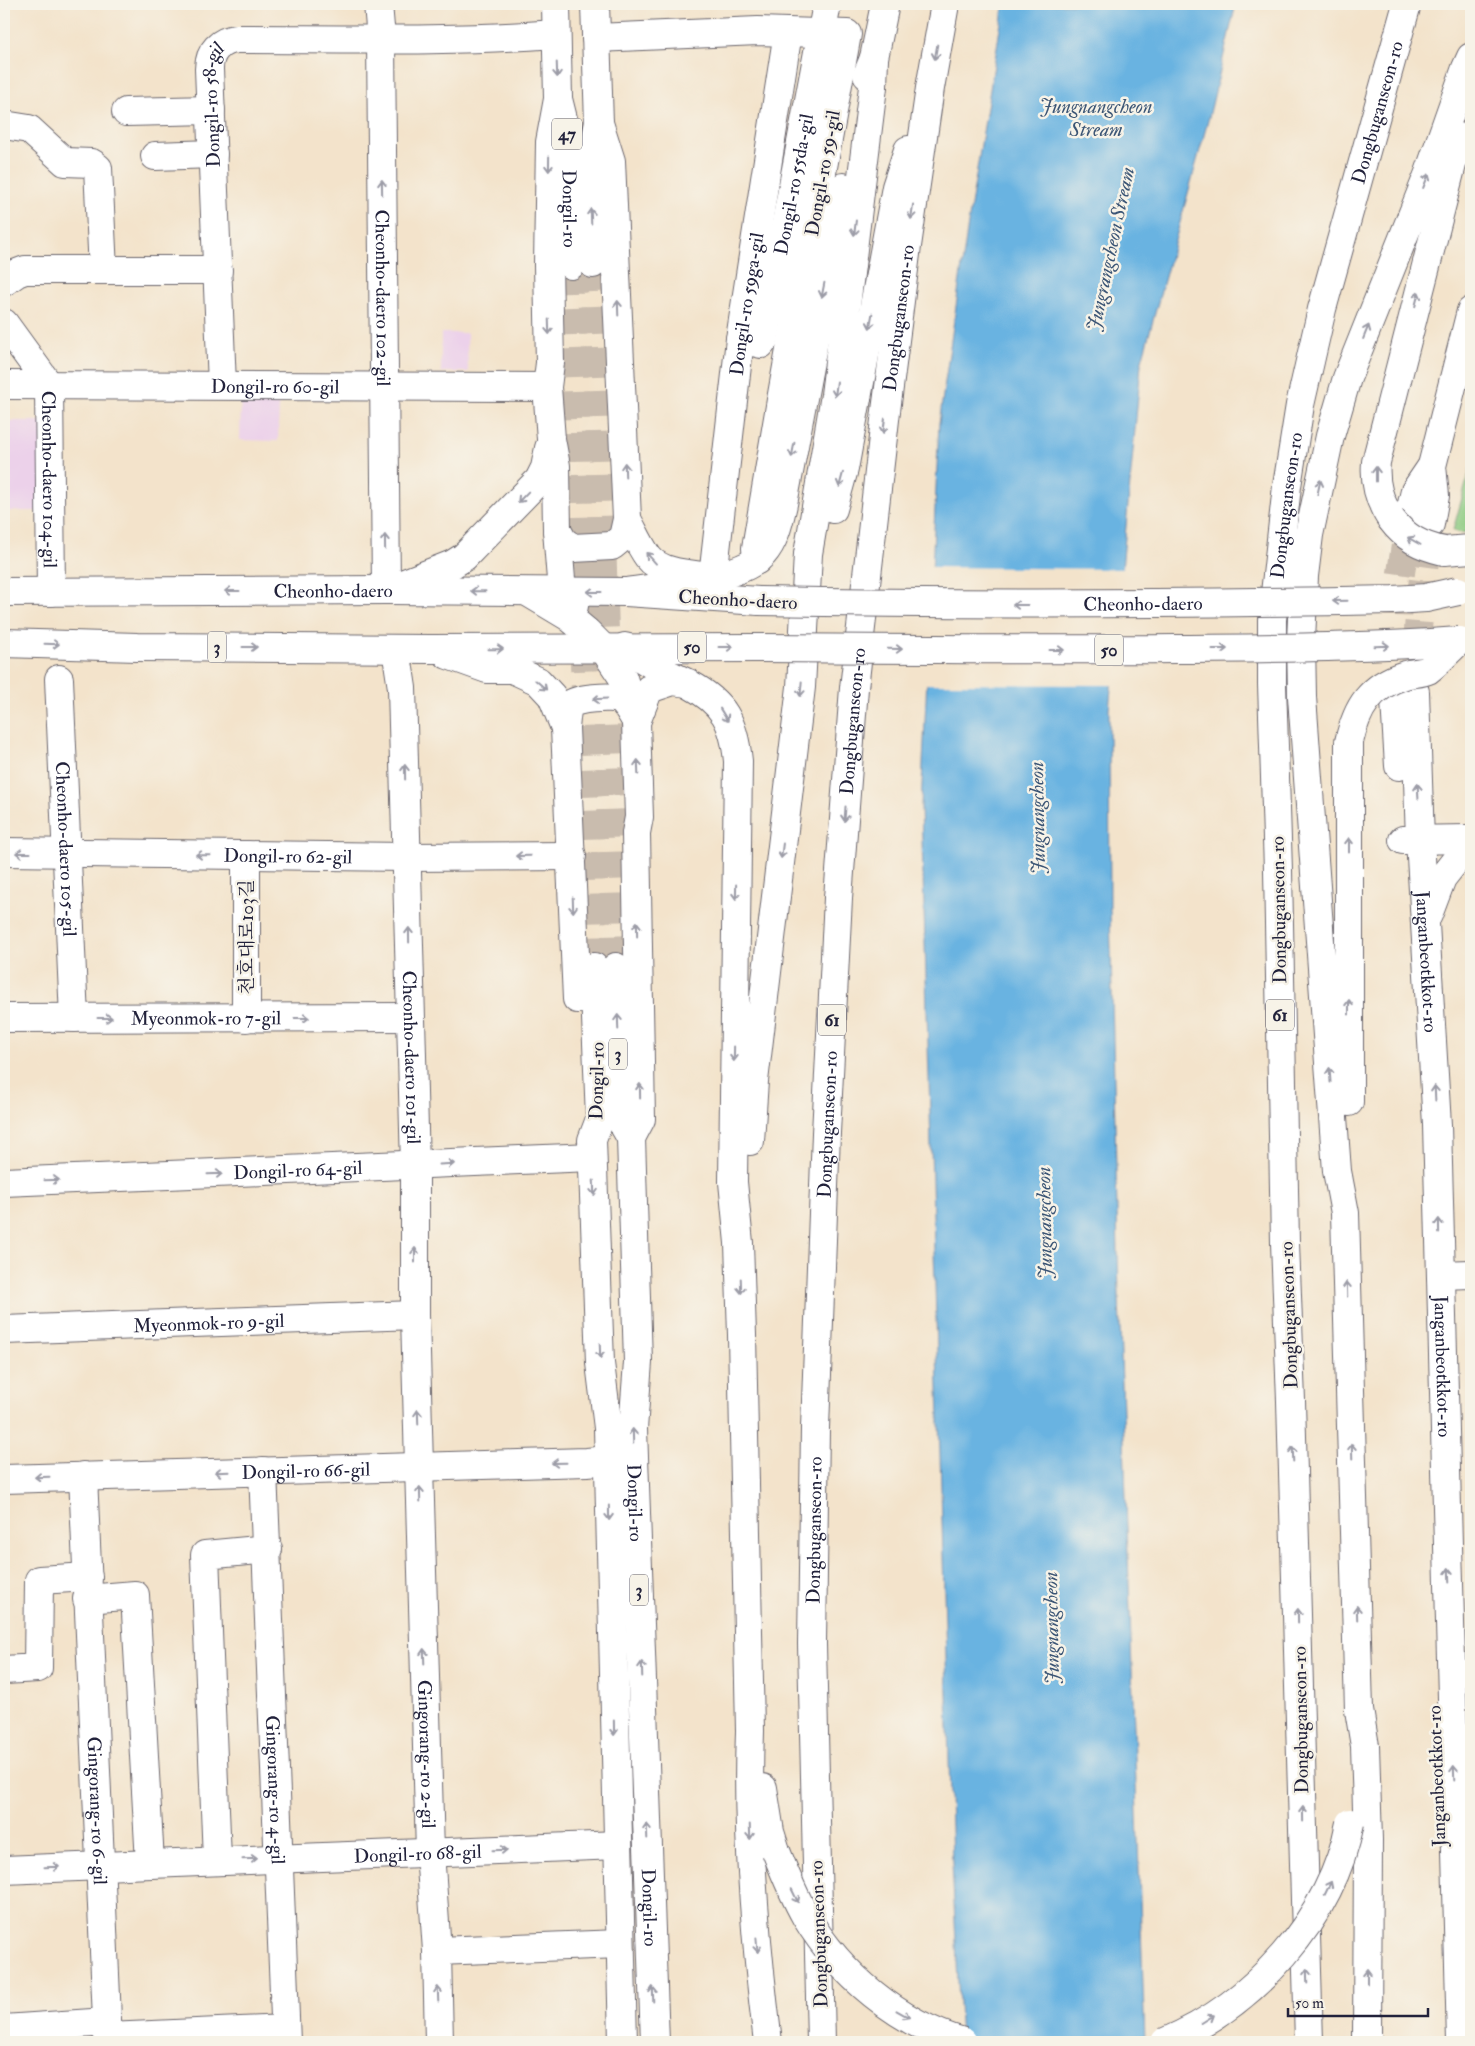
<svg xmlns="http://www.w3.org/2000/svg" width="1475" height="2046" font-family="'IM FELL Double Pica','Noto Serif KR',serif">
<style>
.built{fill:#ecd1ea}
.green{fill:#8dcb82;stroke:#58765e}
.water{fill:#69b3e1;stroke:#466a8e}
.pier{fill:#f3e3cb}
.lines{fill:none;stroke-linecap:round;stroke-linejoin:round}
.minor-tunnel{stroke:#c9bcae;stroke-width:28;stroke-dasharray:28 14;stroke-linecap:butt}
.major-tunnel{stroke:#c9bcae;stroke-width:28;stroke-dasharray:28 14;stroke-linecap:butt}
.minor-casing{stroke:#6b666d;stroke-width:30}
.major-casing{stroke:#6b666d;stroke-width:30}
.highway-casing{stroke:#6b666d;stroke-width:30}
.minor{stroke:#fff;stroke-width:28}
.major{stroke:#fff;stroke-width:28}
.highway{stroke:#fff;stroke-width:28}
.major-bridge-casing{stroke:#6b666d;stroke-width:30;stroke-linecap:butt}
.highway-bridge-casing{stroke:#6b666d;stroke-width:30;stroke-linecap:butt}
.major-bridge{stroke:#fff;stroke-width:28}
.highway-bridge{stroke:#fff;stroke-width:28}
.oneway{stroke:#9c9ca7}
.labels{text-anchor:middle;stroke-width:5;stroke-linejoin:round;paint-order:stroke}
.shield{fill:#f7f3e8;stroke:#62616f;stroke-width:1}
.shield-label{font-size:18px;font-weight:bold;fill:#22223b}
.street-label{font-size:19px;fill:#22223b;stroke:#f7f3e8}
.water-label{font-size:20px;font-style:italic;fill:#3b5575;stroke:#f7f3e8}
</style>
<rect width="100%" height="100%" fill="#f7f3e8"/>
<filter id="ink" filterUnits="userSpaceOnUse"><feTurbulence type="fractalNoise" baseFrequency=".02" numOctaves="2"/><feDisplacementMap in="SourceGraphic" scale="10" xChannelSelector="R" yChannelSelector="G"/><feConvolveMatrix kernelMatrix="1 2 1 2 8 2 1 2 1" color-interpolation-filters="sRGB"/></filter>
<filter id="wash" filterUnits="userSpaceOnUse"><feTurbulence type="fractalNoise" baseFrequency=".0096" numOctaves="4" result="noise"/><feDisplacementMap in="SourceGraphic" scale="20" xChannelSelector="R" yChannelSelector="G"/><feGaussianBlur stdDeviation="1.12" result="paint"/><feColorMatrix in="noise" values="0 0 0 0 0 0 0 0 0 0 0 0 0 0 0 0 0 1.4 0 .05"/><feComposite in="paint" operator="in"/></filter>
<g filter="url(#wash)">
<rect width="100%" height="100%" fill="#f3e3cb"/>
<!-- built -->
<g class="built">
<path d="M441,333h26l1,39h-27z"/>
<path d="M241,399l38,1 -1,41 -38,-1z"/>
<rect x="4" y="421" width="43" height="90"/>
</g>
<!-- green -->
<path class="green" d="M1471,466v65l-10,2 -8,-3z"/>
<!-- water -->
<path class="water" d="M1004,4h232l-27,113 -68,247 -32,346 1,198 9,390 26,744h-184l-9,-179 -31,-1057 18,-383 29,-199z"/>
<!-- pier -->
<path class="pier" d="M930,567l195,2 -11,116 -190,-1z"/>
</g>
<g filter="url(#ink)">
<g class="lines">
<!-- minor-tunnel -->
<g class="minor-tunnel">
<path d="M1415,692c1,-57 7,-112 15,-168"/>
<path d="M1395,700l3,-106 11,-77"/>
</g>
<!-- major-tunnel -->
<g class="major-tunnel">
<path d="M593,264l23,703"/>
<path d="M571,265l23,702"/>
</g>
<!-- minor casing -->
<g class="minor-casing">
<g id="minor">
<path id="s1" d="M378,4l3,35 5,551"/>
<path d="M596,38l162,-7 89,3 -66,366 -25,148 1,12"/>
<path d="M126,112l85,-2"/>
<path d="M4,125l25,4 36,33 27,1 6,5 5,102"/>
<path d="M155,156l58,-2"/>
<path d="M4,282l13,-9 8,-3h193"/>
<path id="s2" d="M4,323l45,62 2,207"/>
<path id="s3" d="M740,339l21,5 3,-4 63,-336"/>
<path id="s4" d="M4,385l543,2"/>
<path id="s5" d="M222,385l-13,-316c0,-17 11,-29 28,-30 106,0 213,3 319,-5"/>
<path d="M1409,517l6,-26 17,-25"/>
<path d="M1430,524l5,-28 -3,-30 39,-155"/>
<path id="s6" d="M713,577l27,-238 48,-307"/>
<path id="s7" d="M396,649l6,39 13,478v149l4,151 11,386 7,99 2,91"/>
<path id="s8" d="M59,679l15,339"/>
<path id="s9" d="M1415,692l5,148 17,285 24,917"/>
<path d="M1395,700l4,66"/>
<path d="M1403,840l68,-1"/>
<path id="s10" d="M4,852l403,5 165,-1"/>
<path d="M246,855v163"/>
<path d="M1428,915l14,-37 29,-37"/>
<path id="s11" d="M4,1018l406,-1"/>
<path id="s12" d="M4,1182l588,-25"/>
<path d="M1441,1275l30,-1"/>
<path id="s13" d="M4,1330l411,-15"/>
<path id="s14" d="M263,1471l23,571"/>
<path id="s15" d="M83,1476l25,566"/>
<path id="s16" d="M4,1479l583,-17 21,-2"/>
<path d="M87,1599l48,-4 15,268"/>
<path d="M4,1670l34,-2 1,-88 49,-3"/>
<path d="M217,1860l-12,-305 63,-6"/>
<path id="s17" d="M4,1870l614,-25"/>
<path d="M437,1951l183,-7"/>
<path d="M4,2029l103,-7"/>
<path d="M108,2037l177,-8"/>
</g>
</g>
<!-- major casing -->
<g class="major-casing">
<g id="major">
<path id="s18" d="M556,4l2,95 11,44 2,122"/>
<path d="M558,99l-8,43 -2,123 2,98 -3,24 4,52 5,27 1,64 5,62 12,14"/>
<path d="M593,264l-3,-100 9,-41 -4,-119"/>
<path d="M627,519c7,13 13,27 21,38 13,17 43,17 63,20"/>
<path d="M557,530l6,11 10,7 39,-2 11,-9 4,-18 -16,-358 -12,-38"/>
<path d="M397,586l56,-22 11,-7 75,-77 6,-12 4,-20"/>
<path id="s19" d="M4,592l382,-2 240,2 133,9"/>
<path d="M529,593l40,24 18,15 16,16 20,30 13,44 3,95 -3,16 5,286 -10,19"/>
<path d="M4,643l133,4 293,2 329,-1"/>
<path d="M448,655l39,14h25l26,12 14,15 13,32"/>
<path d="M594,967l6,152 -8,21 8,223 8,65 15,614"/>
<path id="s20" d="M616,967l4,152 11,19 7,224 -5,67 22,613"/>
<path d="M577,999l-12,-271c1,-7 1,-18 5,-23 4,-7 42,-9 49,-6 8,4 12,15 17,22"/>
</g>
</g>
<!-- highway casing -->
<g class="highway-casing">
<g id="highway">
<path d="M867,75l7,-17 11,-54"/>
<path d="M833,509l11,-40 52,-282 12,-37"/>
<path d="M1391,519c-12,-18 -17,-35 -15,-57l83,-325"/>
<path d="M1444,551l27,-2"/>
<path d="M626,592c33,-5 117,-13 137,-38 12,-13 16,-33 20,-50l60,-317"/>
<path d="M625,647c13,9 26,18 40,25 8,5 16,7 24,12 35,19 45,38 49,77l-5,421 6,61 3,92 8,396c-4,104 5,208 18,311"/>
<path d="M636,722l13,-33 24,-8 15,2"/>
<path d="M1349,1102v-360"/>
<path d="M750,1141l4,-60 47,-394 7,-133 27,-159 38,-308 1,-29"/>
<path d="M763,1788l7,44 6,19"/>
<path id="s21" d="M821,2042l-9,-398 3,-216 11,-295 12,-235 16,-210 32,-277 21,-165 23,-158 15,-84"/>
<path id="s22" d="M1309,2042l-18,-641 -6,-158 -7,-373 -6,-186v-64l15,-134 13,-81 22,-96 85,-305"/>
<path d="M1367,2042l1,-202 -3,-94 -6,-36 -14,-497 -8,-42 -35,-474 -1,-57 3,-64 5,-41 21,-99 17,-58 82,-205 37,-105 5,-11"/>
</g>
</g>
<!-- minor -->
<use href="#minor" class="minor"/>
<!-- major -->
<use href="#major" class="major"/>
<!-- highway -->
<use href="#highway" class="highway"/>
<!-- major-bridge casing -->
<g class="major-bridge-casing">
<g id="major-bridge">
<path id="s23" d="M759,601c212,4 423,3 634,-1l33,-2 32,-7"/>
<path d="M759,648c139,1 277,2 416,1 95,-1 189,-1 284,-8"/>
</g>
</g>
<!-- highway-bridge casing -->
<g class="highway-bridge-casing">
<g id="highway-bridge">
<path d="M1391,519c14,19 30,27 53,32"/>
<path d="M1349,742c8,-35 21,-56 56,-67 7,-2 17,-2 23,-5 11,-8 21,-20 31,-29"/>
<path d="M776,1851c9,23 18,45 30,66 35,58 92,106 157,125"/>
<path d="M1165,2042c89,-37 167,-124 185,-219"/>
</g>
</g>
<!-- major-bridge -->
<use href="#major-bridge" class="major-bridge"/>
<!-- highway-bridge -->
<use href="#highway-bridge" class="highway-bridge"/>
</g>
<!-- one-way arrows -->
<defs><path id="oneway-shaft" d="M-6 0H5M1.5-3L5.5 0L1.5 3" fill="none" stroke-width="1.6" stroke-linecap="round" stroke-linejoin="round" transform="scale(1.25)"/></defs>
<g class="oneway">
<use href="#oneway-shaft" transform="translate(936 52) rotate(100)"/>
<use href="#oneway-shaft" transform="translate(557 70) rotate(88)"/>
<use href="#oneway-shaft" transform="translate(549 164) rotate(91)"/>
<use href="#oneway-shaft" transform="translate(1426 181) rotate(-68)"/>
<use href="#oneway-shaft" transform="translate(382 187) rotate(-91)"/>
<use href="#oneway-shaft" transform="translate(912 212) rotate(98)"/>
<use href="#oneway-shaft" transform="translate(591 216) rotate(-92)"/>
<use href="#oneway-shaft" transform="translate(855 228) rotate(97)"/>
<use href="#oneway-shaft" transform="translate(823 290) rotate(101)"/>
<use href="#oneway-shaft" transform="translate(1417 299) rotate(-76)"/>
<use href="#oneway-shaft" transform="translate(618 308) rotate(-92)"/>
<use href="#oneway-shaft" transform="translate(871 321) rotate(100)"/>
<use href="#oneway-shaft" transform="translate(549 327) rotate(88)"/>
<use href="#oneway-shaft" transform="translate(1366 332) rotate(-68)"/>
<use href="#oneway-shaft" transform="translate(836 389) rotate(97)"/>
<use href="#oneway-shaft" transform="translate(884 426) rotate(97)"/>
<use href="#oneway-shaft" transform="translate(793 450) rotate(101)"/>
<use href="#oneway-shaft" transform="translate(625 470) rotate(-92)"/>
<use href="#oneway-shaft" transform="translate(1376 474) rotate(-90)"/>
<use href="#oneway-shaft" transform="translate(841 480) rotate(105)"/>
<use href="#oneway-shaft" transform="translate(1319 487) rotate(-78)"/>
<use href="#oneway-shaft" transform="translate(523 497) rotate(134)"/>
<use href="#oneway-shaft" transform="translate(1414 541) rotate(-150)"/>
<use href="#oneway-shaft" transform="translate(385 542) rotate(-91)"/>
<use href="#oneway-shaft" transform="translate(651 558) rotate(-132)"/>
<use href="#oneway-shaft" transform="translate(232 591) rotate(180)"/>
<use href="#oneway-shaft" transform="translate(478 591) rotate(-179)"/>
<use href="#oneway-shaft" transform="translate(594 592) rotate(-180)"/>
<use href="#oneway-shaft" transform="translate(1340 601) rotate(179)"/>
<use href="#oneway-shaft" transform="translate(1020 605) rotate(-180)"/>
<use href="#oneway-shaft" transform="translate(52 644) rotate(2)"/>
<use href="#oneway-shaft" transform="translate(1382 646) rotate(-2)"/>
<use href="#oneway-shaft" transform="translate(250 647)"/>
<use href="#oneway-shaft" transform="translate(726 647)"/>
<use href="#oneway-shaft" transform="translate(496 649) rotate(-1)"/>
<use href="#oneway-shaft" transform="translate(895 649) rotate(1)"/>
<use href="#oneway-shaft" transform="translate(1220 649)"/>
<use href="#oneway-shaft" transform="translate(1057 650)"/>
<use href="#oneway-shaft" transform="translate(541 685) rotate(41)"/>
<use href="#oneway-shaft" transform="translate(801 689) rotate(95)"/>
<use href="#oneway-shaft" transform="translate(600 699) rotate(177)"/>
<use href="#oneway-shaft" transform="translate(724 715) rotate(58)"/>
<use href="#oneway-shaft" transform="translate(638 767) rotate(-92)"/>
<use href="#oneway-shaft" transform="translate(405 772) rotate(-91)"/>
<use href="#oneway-shaft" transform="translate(1418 791) rotate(-93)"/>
<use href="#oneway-shaft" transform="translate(845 814) rotate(94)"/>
<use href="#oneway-shaft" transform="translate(1349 845) rotate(-90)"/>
<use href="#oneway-shaft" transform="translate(782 851) rotate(97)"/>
<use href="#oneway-shaft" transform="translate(23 853) rotate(-180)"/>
<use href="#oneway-shaft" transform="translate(203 855) rotate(-179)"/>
<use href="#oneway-shaft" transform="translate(523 856) rotate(179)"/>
<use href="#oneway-shaft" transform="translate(736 892) rotate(91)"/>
<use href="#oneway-shaft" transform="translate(573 905) rotate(88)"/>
<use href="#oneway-shaft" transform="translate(637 929) rotate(-91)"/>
<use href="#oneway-shaft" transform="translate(409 935) rotate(-91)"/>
<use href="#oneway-shaft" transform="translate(1349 1007) rotate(-90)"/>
<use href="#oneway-shaft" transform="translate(105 1018)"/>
<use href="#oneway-shaft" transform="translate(302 1018)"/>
<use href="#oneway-shaft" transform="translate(618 1022) rotate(-92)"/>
<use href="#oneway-shaft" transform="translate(734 1054) rotate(91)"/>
<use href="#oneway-shaft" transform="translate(1330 1075) rotate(-94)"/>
<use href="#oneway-shaft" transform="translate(640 1091) rotate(-91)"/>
<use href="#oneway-shaft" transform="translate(1435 1093) rotate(-93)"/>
<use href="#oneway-shaft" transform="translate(447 1164) rotate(-3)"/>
<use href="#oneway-shaft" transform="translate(215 1174) rotate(-2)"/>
<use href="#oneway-shaft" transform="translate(52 1180) rotate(-2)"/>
<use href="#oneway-shaft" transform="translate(594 1188) rotate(88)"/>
<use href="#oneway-shaft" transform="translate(1439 1226) rotate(-91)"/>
<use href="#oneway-shaft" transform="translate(415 1255) rotate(-90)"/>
<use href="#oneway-shaft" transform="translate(741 1286) rotate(88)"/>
<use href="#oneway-shaft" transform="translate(1347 1289) rotate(-92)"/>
<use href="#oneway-shaft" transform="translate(600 1351) rotate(88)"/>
<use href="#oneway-shaft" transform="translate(418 1417) rotate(-92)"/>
<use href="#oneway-shaft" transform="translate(633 1436) rotate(-92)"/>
<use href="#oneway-shaft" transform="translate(1352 1451) rotate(-92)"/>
<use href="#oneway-shaft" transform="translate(1293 1454) rotate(-92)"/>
<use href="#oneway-shaft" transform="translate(559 1463) rotate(179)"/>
<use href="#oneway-shaft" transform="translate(222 1472) rotate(178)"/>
<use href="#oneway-shaft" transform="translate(42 1477) rotate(178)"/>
<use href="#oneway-shaft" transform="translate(420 1494) rotate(-92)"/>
<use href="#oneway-shaft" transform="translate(609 1513) rotate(89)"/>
<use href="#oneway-shaft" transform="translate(1449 1575) rotate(-92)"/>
<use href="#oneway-shaft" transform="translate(1357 1613) rotate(-92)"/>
<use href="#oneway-shaft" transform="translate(1298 1616) rotate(-91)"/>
<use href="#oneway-shaft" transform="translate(424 1656) rotate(-92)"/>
<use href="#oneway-shaft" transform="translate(642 1669) rotate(-92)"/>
<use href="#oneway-shaft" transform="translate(614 1728) rotate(89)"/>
<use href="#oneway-shaft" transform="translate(1454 1773) rotate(-92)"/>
<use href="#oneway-shaft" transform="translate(1303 1814) rotate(-91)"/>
<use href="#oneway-shaft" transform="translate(647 1831) rotate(-92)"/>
<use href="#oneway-shaft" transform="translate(750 1832) rotate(88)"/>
<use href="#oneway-shaft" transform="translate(500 1850) rotate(-2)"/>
<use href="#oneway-shaft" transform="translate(250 1859) rotate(-2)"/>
<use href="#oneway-shaft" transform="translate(52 1867) rotate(-2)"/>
<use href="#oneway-shaft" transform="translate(1328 1888) rotate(-64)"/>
<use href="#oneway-shaft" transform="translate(795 1896) rotate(64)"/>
<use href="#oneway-shaft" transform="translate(757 1945) rotate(85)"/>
<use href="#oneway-shaft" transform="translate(1307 1976) rotate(-92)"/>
<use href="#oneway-shaft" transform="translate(1367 1976) rotate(-90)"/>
<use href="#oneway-shaft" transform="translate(438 1994) rotate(-92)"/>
<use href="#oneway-shaft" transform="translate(653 1994) rotate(-92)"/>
<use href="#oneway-shaft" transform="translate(903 2014) rotate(29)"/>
<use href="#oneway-shaft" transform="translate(1208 2019) rotate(-32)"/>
</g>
</g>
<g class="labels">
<!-- shield labels -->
<g class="shield">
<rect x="552" y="118.5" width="30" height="31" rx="4"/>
<rect x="208" y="631.5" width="18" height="31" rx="4"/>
<rect x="678" y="631.5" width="28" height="31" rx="4"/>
<rect x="1095" y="634.5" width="28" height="31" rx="4"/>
<rect x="1266" y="999.5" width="28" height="31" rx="4"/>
<rect x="818" y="1004.5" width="28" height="31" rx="4"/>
<rect x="609" y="1038.5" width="18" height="31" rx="4"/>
<rect x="630" y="1574.5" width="18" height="31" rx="4"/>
</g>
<g class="shield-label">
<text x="567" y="140">47</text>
<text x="217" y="653">3</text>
<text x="692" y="653">50</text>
<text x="1109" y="656">50</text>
<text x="1280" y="1021">61</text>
<text x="832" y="1026">61</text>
<text x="618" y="1060">3</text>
<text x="639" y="1596">3</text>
</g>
<!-- street labels -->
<g class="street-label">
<text dy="7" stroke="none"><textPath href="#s5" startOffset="281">Dongil-ro 58-gil</textPath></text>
<text dy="7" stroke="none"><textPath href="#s22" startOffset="1942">Dongbuganseon-ro</textPath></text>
<text transform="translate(822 173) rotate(-80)" y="7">Dongil-ro 59-gil</text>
<text dy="7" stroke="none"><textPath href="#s3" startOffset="185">Dongil-ro 55da-gil</textPath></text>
<text dy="7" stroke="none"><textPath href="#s18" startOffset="206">Dongil-ro</textPath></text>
<text dy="7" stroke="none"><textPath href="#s1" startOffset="294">Cheonho-daero 102-gil</textPath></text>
<text dy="7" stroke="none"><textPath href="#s6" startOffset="275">Dongil-ro 59ga-gil</textPath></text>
<text dy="7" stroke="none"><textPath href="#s21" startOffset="1728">Dongbuganseon-ro</textPath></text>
<text dy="7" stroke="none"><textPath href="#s4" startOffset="271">Dongil-ro 60-gil</textPath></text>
<text dy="7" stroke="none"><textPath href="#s2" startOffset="171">Cheonho-daero 104-gil</textPath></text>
<text dy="7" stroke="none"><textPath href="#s22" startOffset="1538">Dongbuganseon-ro</textPath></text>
<text dy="7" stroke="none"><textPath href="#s19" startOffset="329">Cheonho-daero</textPath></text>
<text transform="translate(738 599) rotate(3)" y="7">Cheonho-daero</text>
<text dy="7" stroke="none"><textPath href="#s23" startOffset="384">Cheonho-daero</textPath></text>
<text dy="7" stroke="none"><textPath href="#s21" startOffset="1322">Dongbuganseon-ro</textPath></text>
<text dy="7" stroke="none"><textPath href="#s8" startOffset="170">Cheonho-daero 105-gil</textPath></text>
<text dy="7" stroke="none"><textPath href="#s10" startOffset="284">Dongil-ro 62-gil</textPath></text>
<text transform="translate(1278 910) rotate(-91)" y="7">Dongbuganseon-ro</text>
<text transform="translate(246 937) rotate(-90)" y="7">천호대로103길</text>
<text dy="7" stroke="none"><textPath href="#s9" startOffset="270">Janganbeotkkot-ro</textPath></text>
<text dy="7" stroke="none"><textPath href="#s11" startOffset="202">Myeonmok-ro 7-gil</textPath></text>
<text dy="7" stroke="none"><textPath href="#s7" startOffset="409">Cheonho-daero 101-gil</textPath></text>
<text transform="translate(596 1081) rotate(-89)" y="7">Dongil-ro</text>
<text dy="7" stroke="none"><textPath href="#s21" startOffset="918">Dongbuganseon-ro</textPath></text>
<text dy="7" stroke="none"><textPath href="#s12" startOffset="294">Dongil-ro 64-gil</textPath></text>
<text transform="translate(1288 1315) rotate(-92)" y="7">Dongbuganseon-ro</text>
<text dy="7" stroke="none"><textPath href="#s13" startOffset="205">Myeonmok-ro 9-gil</textPath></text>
<text dy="7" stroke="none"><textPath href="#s9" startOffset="675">Janganbeotkkot-ro</textPath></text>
<text dy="7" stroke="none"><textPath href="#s16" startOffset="302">Dongil-ro 66-gil</textPath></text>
<text dy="7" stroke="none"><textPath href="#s20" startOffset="539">Dongil-ro</textPath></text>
<text dy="7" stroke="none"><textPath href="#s21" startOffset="512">Dongbuganseon-ro</textPath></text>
<text transform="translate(1300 1720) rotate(-91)" y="7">Dongbuganseon-ro</text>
<text dy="7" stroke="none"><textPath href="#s7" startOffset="1106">Gingorang-ro 2-gil</textPath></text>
<text transform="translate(1436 1776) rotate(-92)" y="7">Janganbeotkkot-ro</text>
<text dy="7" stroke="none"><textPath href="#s14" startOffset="319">Gingorang-ro 4-gil</textPath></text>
<text dy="7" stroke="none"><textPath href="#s15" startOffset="335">Gingorang-ro 6-gil</textPath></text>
<text dy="7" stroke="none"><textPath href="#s17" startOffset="414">Dongil-ro 68-gil</textPath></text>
<text dy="7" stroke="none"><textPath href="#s20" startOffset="944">Dongil-ro</textPath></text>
<text transform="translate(818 1934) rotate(-92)" y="7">Dongbuganseon-ro</text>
</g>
<!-- water labels -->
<g class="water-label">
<text x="1096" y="113">Jungnangcheon<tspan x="1096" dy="23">Stream</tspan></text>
<text transform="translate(1110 249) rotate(-78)" y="7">Jungrangcheon Stream</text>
<text transform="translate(1037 818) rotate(-91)" y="7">Jungnangcheon</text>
<text transform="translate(1044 1223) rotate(-91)" y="7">Jungnangcheon</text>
<text transform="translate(1051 1628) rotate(-91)" y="7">Jungnangcheon</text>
</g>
</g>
<!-- margin -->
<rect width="1475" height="2046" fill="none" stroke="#f7f3e8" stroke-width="20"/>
<!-- scale -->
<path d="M1288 2008v8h140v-8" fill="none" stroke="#22223b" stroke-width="2.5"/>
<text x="1295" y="2008" font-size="15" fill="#22223b" stroke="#f7f3e8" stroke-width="4" paint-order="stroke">50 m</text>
</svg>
